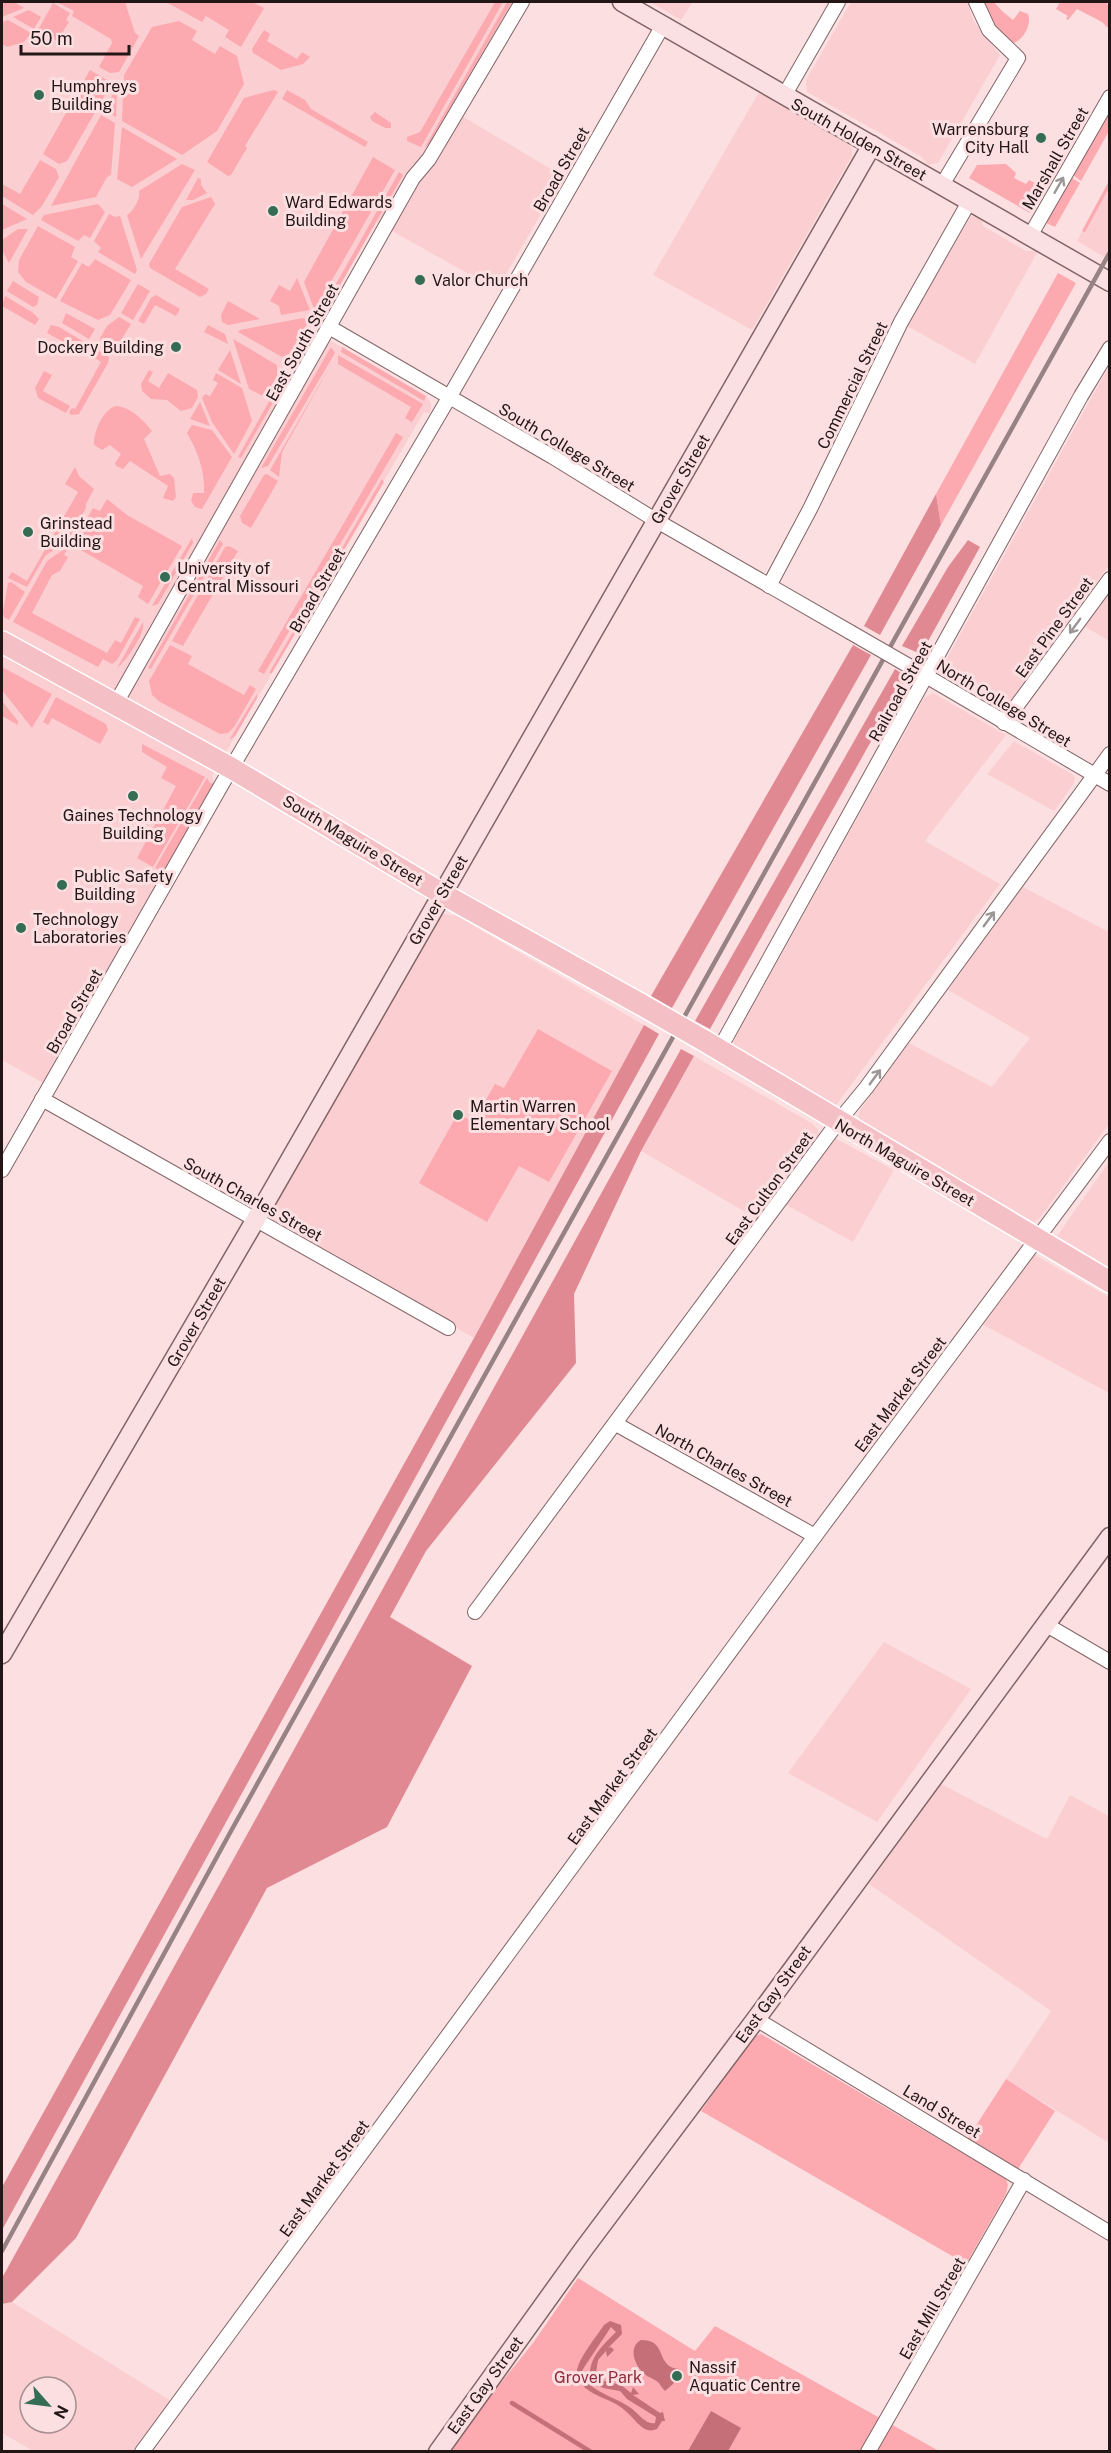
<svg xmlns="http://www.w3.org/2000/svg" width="1111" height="2453" font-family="'Public Sans',sans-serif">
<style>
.built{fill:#fbcfd2;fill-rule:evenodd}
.green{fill:#fca9b0}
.forest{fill:#e18992}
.water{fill:#c57079;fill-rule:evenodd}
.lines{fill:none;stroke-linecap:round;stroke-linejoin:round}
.stream{stroke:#c57079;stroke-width:4.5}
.street-casing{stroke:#826466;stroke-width:16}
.secondary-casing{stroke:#826466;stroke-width:21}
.primary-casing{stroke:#fff;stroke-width:24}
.street{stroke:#fff;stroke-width:14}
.secondary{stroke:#fae0e2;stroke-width:18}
.primary{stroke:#f5c0c5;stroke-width:21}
.rail{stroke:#988384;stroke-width:4.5}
.street-bridge-casing{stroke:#826466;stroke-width:16;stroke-linecap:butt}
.primary-bridge-casing{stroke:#fff;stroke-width:24;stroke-linecap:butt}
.street-bridge{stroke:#fff;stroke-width:14}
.primary-bridge{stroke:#f5c0c5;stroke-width:21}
.oneway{stroke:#9c9697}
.poi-dot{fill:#346c54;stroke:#fce0e1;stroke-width:2}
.labels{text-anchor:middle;stroke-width:6;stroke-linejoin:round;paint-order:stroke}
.poi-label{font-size:16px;fill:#221617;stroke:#fce0e1;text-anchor:start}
.street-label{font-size:16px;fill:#221617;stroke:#fce0e1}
.park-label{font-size:16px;fill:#922b3e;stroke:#fce0e1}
</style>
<rect width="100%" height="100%" fill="#fce0e1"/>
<!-- built -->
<g class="built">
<path d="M2,2h510l-62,107 113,67 -66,114 -121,-68 -62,109 112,65 5,7v7l-2,4 -5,-2 -212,364 3,8 -170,300 -43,-24z"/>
<path d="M650,2h43l-12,18z"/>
<path d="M851,2h116l7,20 26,33 -62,108 -10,2 -6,-8 -115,-65 -1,-12z"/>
<path d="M759,92l89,52 4,4v8l-100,174 -99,-55z"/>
<path d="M1109,181v79l-32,-19z"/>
<path d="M971,216l11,3 1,7 43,25h12l-63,113 -68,-38z"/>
<path d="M1109,366v199l-99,136 -9,3 -48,-29 -8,-11 2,-6z"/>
<path d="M1109,592v49l-25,-15z"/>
<path d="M933,693l73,42 -81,106 75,43 -163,220 -4,2 -97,-57 -2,-4v-5l190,-342z"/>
<path d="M1014,741l58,33 3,4 -2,7 -19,26 -67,-37z"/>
<path d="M1023,887l84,44 2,-2v195l-70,95 -5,3 -172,-99 -4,-7 2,-6 49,-67 83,44 38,-49 -82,-48z"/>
<path d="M444,914l13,2 187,109 -170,313 -206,-118 -3,-4 173,-298z"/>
<path d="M694,1056l119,68 5,6 1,5 -3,6 -59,78 -116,-68z"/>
<path d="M833,1137l61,33 -41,72 -70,-39z"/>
<path d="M1109,1162v105l-52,-31z"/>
<path d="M1035,1255l74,42v96l-129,-70 49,-65z"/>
<path d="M884,1642l87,47 -94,133 -89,-49z"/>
<path d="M941,1784l106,55 23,-44 39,21v327l-103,-64 45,-68 -182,-127z"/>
<path d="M12,2302l159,99 -37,50h-101l-31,-18v-129zM30,2387h36v36h-36z"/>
</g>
<!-- green -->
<g class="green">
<path d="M2,2h12l10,6 -22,9z"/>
<path d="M57,2h68l10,31 4,3 -20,36 -9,1 -11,-6 13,-24 -1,-4 -39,-23 2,-5z"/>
<path d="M166,2h86l12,6 -23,39 -16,-10 4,-7 -23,-14 -4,6z"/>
<path d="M495,2h8l-82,145 -14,-6v-4l13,-5z"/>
<path d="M507,2h5l-83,142 -4,3z"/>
<path d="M983,2h11l8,9 11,9 7,-9 8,3c4,10 -4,25 -14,29 -16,-6 -25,-27 -31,-41z"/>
<path d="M1060,2h46l3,5v22l-7,-7 -25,-13 -9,11 -2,-1 2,-3 -12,-7z"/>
<path d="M53,3l17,10 -4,7 3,2 -12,19 -19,-11z"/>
<path d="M29,10l12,7 -7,12 -21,-12z"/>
<path d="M8,20l23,13 -7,9 -17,5 -5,-3v-22z"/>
<path d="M179,21l18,10 -5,9 23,14 5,-8 17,10 7,28 -27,47 -35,24 -60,-34 2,-46 28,-48z"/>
<path d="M264,30l6,4 -3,7 30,18 5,-7 8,5 -7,7 -22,6 -28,-17 -1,-4z"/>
<path d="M90,70l17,10 2,8 -42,73 -8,3 -16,-10z"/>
<path d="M117,87l-1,30 -12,-7z"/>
<path d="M274,90l4,2 -33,54 2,2 -16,27 -3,1 -21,-14 37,-64z"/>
<path d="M287,90l18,10 6,9 57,33 -3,5 -83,-48z"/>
<path d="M375,112l16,11v5h-6l-13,-7 -2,-4z"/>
<path d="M1109,114v17l-28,50 -8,-6z"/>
<path d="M101,115l14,8 -4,52 -4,2 -11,20 -45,9z"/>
<path d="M122,127l55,32 -45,28 -15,-8z"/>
<path d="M373,157l22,13 -79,138 -2,1 -10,-27z"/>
<path d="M40,160l16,9 3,8 -17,29 -9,9 -31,-19v-12l18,10z"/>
<path d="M182,164l13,6 -54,89 -14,-44c6,-3 14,-17 12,-24z"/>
<path d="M1006,164l10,9 -2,5 12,6 3,-4 12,6 -11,27 -61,-35 8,-13z"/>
<path d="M399,172l4,3 -83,145 -2,-4z"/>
<path d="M198,178l3,1v6l6,8 -14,7h-7z"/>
<path d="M1072,178l8,5 -25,44 -9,-4z"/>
<path d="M1109,181v7l-24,44 -3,-1z"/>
<path d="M211,197l4,7 -40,65 34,20 -3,5 -6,3 -50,-29 -1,-4 33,-57z"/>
<path d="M2,204l25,15 -25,11z"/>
<path d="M98,204l7,8 -15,26 -6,-3 -6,6 -37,-21 3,-5z"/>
<path d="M109,214l6,3 5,-1 17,54 -2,4 -37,-22 3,-4 -7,-7z"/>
<path d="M38,226l37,21 -4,10 7,4 -22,38 -30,-17 -8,-10 1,-12z"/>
<path d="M18,229h10l-19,34 -7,-13v-10z"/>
<path d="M95,259l36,21 -21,35 -12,5 -38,-19 22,-38 7,4z"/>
<path d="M1058,273l18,10 -135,242 -5,-31z"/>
<path d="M297,278l13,32 -29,5 -2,-9 -9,-5 9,-16 11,6z"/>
<path d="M13,281l26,16 -2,8 -4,2 -26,-16z"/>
<path d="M138,284l12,7 -17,29 -12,-7z"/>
<path d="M156,295l24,14 -4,7 -21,-11 -11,19 -6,-3 13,-23z"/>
<path d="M5,296l27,16 7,7 -4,6 -33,-19z"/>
<path d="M228,301l2,1 30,17 -32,6 -6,-3 -1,-7z"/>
<path d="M66,313l29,16 -6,10 -27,-16z"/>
<path d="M119,317l12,7 -18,29 -11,-6 -2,-9 7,-12z"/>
<path d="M303,318l3,1 1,5 -16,29 -9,4 -44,-25 2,-2z"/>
<path d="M51,325l8,2 27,16 -4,9 -35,-19z"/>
<path d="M208,325l17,9 3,10 -24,-12z"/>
<path d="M233,339l44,26v11l-12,21 -16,-8z"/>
<path d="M331,347l4,6 -67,113 -7,2z"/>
<path d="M342,347l84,49 -2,5 -83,-49z"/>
<path d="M94,348l15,9 -1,6 -29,51 -8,1 -2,-3 3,-4 3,1 26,-47 -12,-8z"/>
<path d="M230,350l11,34 -23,-14z"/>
<path d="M338,355l85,49 -11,18 -7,-4 6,-11 -73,-43z"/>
<path d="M333,361l-51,91 -3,25 -9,-7z"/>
<path d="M149,370l4,2 -5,9 11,7 9,-15 29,17 1,7 -6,11 -11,3 -14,-11 -16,-1 -9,-8 -1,-7z"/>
<path d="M44,371l8,4 -9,16 27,15 -4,7 -28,-15 -3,-10z"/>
<path d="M216,373l26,15 10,33 -18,33 -22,-32 -10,-24 3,-4 5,2 8,-13 -5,-3z"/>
<path d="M281,380l4,2 -44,76 -3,-1z"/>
<path d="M200,402l10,24 -20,-7z"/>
<path d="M116,406c15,1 27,14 36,25l-8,8 16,37 10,-2 4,4 2,19 -3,4 -10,-3 5,-12 -38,-25 -7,8 -7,-3 -1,-3 6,-9 -11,-9 -8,5 -8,-5c-1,-12 9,-36 22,-39z"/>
<path d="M192,425l20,5 20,27 -30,52 -7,-2 -4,-6 2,-8h11c1,-22 -6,-41 -17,-60z"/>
<path d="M396,433l7,4 -139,237 -6,-3z"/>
<path d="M75,467l4,9 15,13 -8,15v4l-18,32 -23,16 -18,31 -19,-9 4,-6 15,9 51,-89 -13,-8z"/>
<path d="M267,474l11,7 -27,47 -9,-5 -2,-7 24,-41z"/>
<path d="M382,479l2,3 -112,191h-3z"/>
<path d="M107,499l20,16 55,31 -34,58 -10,-7 5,-11 -69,-40v-5l19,-33 7,3z"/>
<path d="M192,538l1,5 -35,61 -6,2z"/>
<path d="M220,540l3,4 -72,125 -3,-1z"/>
<path d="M69,546l-5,9 4,2 -8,14 -8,4 -20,38 75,40 8,-13 6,3 14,-26 5,2 -23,41 -5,4 -9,-5 -5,8 -85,-45 34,-61z"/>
<path d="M229,546l9,5 -55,95 -11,-5 53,-94z"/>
<path d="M11,582l14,10 -16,28 -5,-3 -1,-5 5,-29z"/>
<path d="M143,622c3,11 -17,39 -26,46z"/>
<path d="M170,645l22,11 -4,8 56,31 6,-10 6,4 -22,38 -6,6 -8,1 -60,-32 -8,-7 -3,-14z"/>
<path d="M2,667l50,27 -20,34 -30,-38z"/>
<path d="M257,694v4l-22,38 -6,4z"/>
<path d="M56,697l50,27 2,6 -8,14 -48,-26 -4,7 -5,-3z"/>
<path d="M2,701l16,20v4l-16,-9z"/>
<path d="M142,744l63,33 -52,90 -16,-9 39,-72 -15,-8 6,-11 -25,-15z"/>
<path d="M207,778l3,5 5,1 -49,88 -11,-4z"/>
<path d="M538,1029l74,42 -63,111 -30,-16 -32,56 -68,-39 39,-70 15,9 22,-38 9,4z"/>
<path d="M761,2034l245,145 2,6 -2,9 -40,70 -265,-153 53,-74z"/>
<path d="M1006,2079l49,32 -37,58 -50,-31z"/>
<path d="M578,2278l117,73 20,-25 224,125 -494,1 88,-109z"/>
</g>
<!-- forest -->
<g class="forest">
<path d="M936,494l5,31 -61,110 -16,-9z"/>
<path d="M968,540l12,7 -59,107 -19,-8 46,-79z"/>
<path d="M853,645l18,10 -199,353 -21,-12z"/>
<path d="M895,669l12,8 -197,352 -15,-8z"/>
<path d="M644,1025l15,9 -657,1196v-43l472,-849z"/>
<path d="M681,1049l13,7 -53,95 -67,143 2,69 -150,188 -36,66 82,49 -85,161 -120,61 -191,350 -64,64 -10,2v-26z"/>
</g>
<!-- water -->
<g class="water">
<path d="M610,2321l11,4 1,9 -14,14 3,-1 3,3 -7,7 -1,-6 -8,9 -2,13 5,7 20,5 10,8 2,-6 6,7 -6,1 27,18 3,-1 2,9h-3l-5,8c-5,2 -9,2 -14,-1 -8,-6 -14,-16 -24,-22 -13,-9 -40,-13 -42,-33 -1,-12 20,-37 27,-48zM611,2327l5,5c-12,12 -27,25 -26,44l5,7 8,5 17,3 7,8 29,18 -1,6c-9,2 -16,-9 -24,-15 -13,-9 -31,-14 -42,-24 -3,-3 -5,-8 -7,-13l3,-5z"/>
<path d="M641,2340c24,0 16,19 30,27 3,2 7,1 10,3l-8,14 -8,7c-2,-2 -4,-5 -6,-8 -3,-3 -8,-5 -12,-7 -12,-8 -20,-29 -6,-36z"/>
<path d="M711,2411l30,17 -13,23h-40z"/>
</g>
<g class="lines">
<!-- stream -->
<path class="stream" d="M512,2403l79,49"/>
<!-- street casing -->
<g class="street-casing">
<g id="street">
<path d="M784,96l54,-94"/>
<path d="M942,185l76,-127 -29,-28 -13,-28"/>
<path d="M1030,236l80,-139"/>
<path d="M329,327l224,130 104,64 193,111"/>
<path d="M769,586l41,-77 91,-187 68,-120"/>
<path d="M909,666l201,118"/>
<path d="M116,703l297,-525 16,-19 93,-157"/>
<path d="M1004,723l106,-144"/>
<path d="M719,1050l362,-654 29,-48"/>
<path d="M42,1099l406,229"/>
<path d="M2,1170l220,-386 228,-388 212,-369"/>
<path d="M616,1424l199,112"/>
<path d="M475,1612l363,-490 28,-34 244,-334"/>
<path d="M1045,1624l65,38"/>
<path d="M756,2019l354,214"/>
<path d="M142,2452l673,-916 295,-395"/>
<path d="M868,2452l156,-272"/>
</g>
</g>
<!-- secondary casing -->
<g class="secondary-casing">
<g id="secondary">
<path d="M622,2l488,280"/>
<path d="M2,1654l254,-435 616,-1074"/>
<path d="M438,2452l145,-202 173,-231 354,-482"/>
</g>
</g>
<!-- primary casing -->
<g class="primary-casing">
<g id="primary">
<path d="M2,642l229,126 210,125 201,112"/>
<path d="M703,1040l407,242"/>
</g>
</g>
<!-- street -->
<use href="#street" class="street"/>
<!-- secondary -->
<use href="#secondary" class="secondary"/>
<!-- primary -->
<use href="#primary" class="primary"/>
<!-- rail -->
<path class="rail" d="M2,2251l229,-420 879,-1579"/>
<!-- street-bridge casing -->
<g class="street-bridge-casing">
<path id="street-bridge" d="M850,632l59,34"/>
</g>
<!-- primary-bridge casing -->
<g class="primary-bridge-casing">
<path id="primary-bridge" d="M642,1005l61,35"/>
</g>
<!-- street-bridge -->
<use href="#street-bridge" class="street-bridge"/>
<!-- primary-bridge -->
<use href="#primary-bridge" class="primary-bridge"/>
</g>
<!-- one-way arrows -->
<defs><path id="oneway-shaft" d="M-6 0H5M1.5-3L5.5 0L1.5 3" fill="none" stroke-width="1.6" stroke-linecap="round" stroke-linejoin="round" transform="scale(1.5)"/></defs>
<g class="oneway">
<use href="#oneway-shaft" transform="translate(1059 185) rotate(-60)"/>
<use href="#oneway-shaft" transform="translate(1075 626) rotate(126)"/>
<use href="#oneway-shaft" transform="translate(989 919) rotate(-54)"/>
<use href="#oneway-shaft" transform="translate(875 1077) rotate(-54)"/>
</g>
<!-- markers -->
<g class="poi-dot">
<circle cx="39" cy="95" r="6"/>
<circle cx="1041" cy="138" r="6"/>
<circle cx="273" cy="211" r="6"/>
<circle cx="420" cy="280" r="6"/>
<circle cx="176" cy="347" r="6"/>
<circle cx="28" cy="532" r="6"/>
<circle cx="165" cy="577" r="6"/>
<circle cx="133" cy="796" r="6"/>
<circle cx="62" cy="885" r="6"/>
<circle cx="21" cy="928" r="6"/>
<circle cx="458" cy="1115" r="6"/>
<circle cx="677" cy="2376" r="6"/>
</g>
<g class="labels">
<!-- poi labels -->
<g class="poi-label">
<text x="51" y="92">Humphreys<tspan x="51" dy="18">Building</tspan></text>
<text x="1029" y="135" text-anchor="end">Warrensburg<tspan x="1029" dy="18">City Hall</tspan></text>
<text x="285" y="208">Ward Edwards<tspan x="285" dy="18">Building</tspan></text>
<text x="432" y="286">Valor Church</text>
<text x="164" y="353" text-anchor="end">Dockery Building</text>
<text x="40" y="529">Grinstead<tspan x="40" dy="18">Building</tspan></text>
<text x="177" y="574">University of<tspan x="177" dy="18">Central Missouri</tspan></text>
<text x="133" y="821" text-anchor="middle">Gaines Technology<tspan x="133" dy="18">Building</tspan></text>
<text x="74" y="882">Public Safety<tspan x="74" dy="18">Building</tspan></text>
<text x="33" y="925">Technology<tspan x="33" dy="18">Laboratories</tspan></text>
<text x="470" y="1112">Martin Warren<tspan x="470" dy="18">Elementary School</tspan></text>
<text x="689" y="2373">Nassif<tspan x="689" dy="18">Aquatic Centre</tspan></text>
</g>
<!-- street labels -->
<g class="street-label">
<text transform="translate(859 139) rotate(29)" y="6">South Holden Street</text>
<text transform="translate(1055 158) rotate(-60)" y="6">Marshall Street</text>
<text transform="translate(561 169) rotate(-60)" y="6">Broad Street</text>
<text transform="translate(302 342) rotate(-61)" y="6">East South Street</text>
<text transform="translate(852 385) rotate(-64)" y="6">Commercial Street</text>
<text transform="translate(567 447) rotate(31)" y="6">South College Street</text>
<text transform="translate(680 479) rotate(-60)" y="6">Grover Street</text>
<text transform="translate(317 590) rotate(-60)" y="6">Broad Street</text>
<text transform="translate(1054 627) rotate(-54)" y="6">East Pine Street</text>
<text transform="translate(900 691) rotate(-61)" y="6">Railroad Street</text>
<text transform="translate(1004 703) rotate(31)" y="6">North College Street</text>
<text transform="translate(353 840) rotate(31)" y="6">South Maguire Street</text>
<text transform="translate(438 900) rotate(-60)" y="6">Grover Street</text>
<text transform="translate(74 1011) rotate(-60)" y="6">Broad Street</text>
<text transform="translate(905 1162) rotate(30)" y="6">North Maguire Street</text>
<text transform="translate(769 1188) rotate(-54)" y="6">East Culton Street</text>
<text transform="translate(253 1199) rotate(29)" y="6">South Charles Street</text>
<text transform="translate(196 1322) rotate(-60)" y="6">Grover Street</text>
<text transform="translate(900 1394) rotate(-53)" y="6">East Market Street</text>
<text transform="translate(724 1465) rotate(29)" y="6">North Charles Street</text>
<text transform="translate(612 1786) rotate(-54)" y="6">East Market Street</text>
<text transform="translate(773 1994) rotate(-54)" y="6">East Gay Street</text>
<text transform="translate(942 2111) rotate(31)" y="6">Land Street</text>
<text transform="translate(324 2178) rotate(-54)" y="6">East Market Street</text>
<text transform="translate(932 2308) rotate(-60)" y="6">East Mill Street</text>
<text transform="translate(485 2385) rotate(-54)" y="6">East Gay Street</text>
</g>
<!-- park labels -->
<g class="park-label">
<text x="598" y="2383">Grover Park</text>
</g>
</g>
<!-- border -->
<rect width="1111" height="2453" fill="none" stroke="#221617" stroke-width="6"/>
<!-- north arrow -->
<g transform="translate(48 2405) rotate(118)"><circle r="28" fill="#fce0e1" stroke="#a58f90" stroke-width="1.5"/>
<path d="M0-4.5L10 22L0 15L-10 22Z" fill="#346c54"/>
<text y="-9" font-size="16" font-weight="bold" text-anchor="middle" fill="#221617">N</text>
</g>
<!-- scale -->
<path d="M21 45v9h108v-9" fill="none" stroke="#221617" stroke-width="3"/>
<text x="30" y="45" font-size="18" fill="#221617" stroke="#fce0e1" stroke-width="4.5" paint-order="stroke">50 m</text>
</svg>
